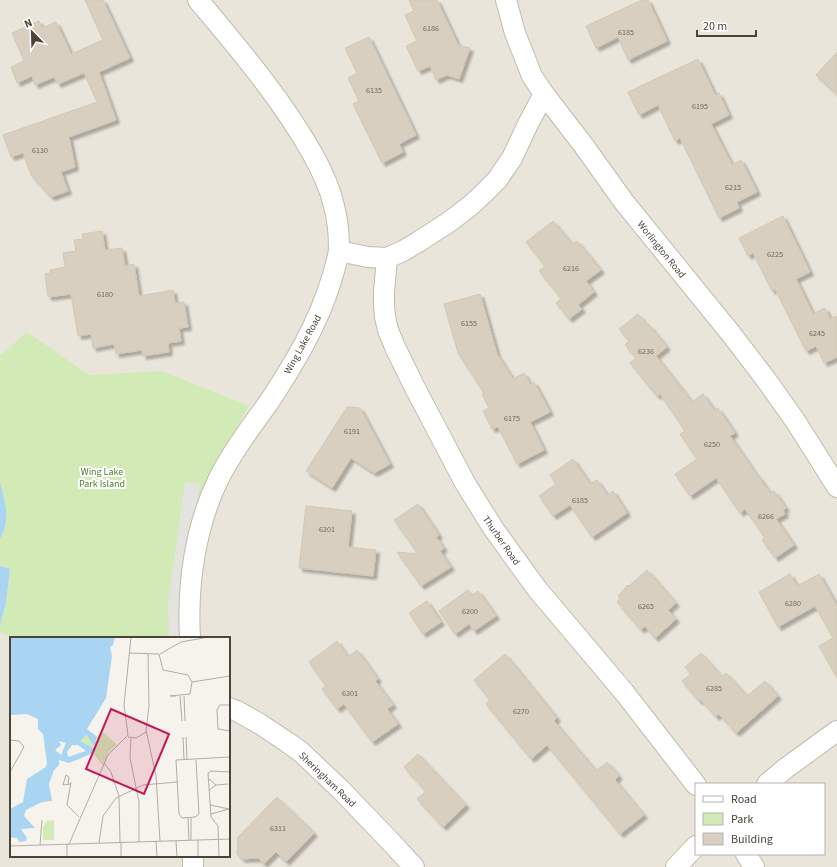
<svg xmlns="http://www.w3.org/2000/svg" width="837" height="867" font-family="'Source Sans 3',sans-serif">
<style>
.residential{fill:#eae5da;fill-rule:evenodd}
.green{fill:#d2eab5}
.parking{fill:#e5e3e0}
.water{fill:#a9d4f2}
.building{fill:#d8cfc1;stroke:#d3c7b4;filter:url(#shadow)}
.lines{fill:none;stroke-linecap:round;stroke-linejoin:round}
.minor-casing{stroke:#c2bbae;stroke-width:22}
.minor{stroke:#fff;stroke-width:20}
.labels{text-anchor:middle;stroke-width:4;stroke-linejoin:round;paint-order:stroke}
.number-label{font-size:8px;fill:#6e675b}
.street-label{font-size:10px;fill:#4b4439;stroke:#fff}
.park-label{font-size:10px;fill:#4a7f2a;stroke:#fff}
.inset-road{fill:none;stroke:#b2ada4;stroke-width:1}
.view{fill:#c2185b;fill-opacity:0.15;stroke:#c2185b;stroke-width:2}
.inset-edge{fill:none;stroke:#4b4439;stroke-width:2}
</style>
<defs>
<filter id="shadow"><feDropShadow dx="3.5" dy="3.5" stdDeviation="1" flood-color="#0004"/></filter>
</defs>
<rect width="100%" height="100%" fill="#f6f3ec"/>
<!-- residential -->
<path class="residential" d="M0,0h837v867h-837zM11,638h218v218h-218zM696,784h128v70h-128z"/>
<!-- green -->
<path class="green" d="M27,332l62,43 73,-4 87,35 -47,83 -10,50 -7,99h-173l-12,-7v-6l6,-22 4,-33 -10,-4v-27l4,-9 2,-9 -2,-23 -4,-16v-126z"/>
<!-- parking -->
<path class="parking" d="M185,482l15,1 -20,120 2,35h-13l-1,-35z"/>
<!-- water -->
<g class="water">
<path d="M0,482c5,21 11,37 0,57z"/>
<path d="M0,566l10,3 -4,34 -6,22z"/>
</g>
<!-- building -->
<g class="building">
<path d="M85,0h18l27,58 -31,14 17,48 -47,17 6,30 -14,5 7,19 -17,6 -20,-22 -8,-22 -12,4 -8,-22 94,-33 -13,-29 -26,11 -4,-7 -19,8 -3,-9 -15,7 -6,-16 13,-6 -12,-28 27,-12 3,7 14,-6 15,32 32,-14z"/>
<path d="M409,0h28l21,45 12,3 -11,31 -12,-4 -11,5 -6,-14 -12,5 -12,-25 11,-5 -12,-26 9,-4z"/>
<path d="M642,0h6l19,41 -39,19 -10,-23 -22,11 -10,-22z"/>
<path d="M369,37l47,98 -17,9 4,8 -21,11 -29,-59 6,-3 -11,-23 9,-5 -12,-25z"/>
<path d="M837,52v42l-21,-19z"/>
<path d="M698,59l17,36 4,-2 10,22 -18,9 21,41 9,-5 16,32 -20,10 2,6 -20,10 -39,-80 -5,3 -17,-36 -19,10 -11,-23z"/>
<path d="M783,216l27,56 -14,7 17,35 12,-6 5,11 7,-3v41l-13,6 -8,-17 -10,5 -31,-62 -3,2 -19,-38 -5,3 -9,-18z"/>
<path d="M553,221l19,23 5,-3 24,29 -15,11 8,11 -16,13 4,4 -13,10 -13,-16 5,-5 -22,-27 6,-5 -19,-24z"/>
<path d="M102,231l3,19 17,-2 3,18 9,-2 5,32 34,-6 2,13 9,-1 4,25 -9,1 2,13 -13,2 1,9 -26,4 -1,-6 -26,4 -2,-10 -21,4 -2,-14 -13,2 -7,-42 -23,3 -3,-23 6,-1 -1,-3 15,-3 -2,-14 13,-2 -2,-11 9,-1 -1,-5z"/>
<path d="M480,294l17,60 16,25 11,-6 6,11 4,-2 16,30 -20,10 14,28 -27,14 -19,-37 -6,2 -9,-18 6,-3 -7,-14 2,-1 -26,-40 -14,-49z"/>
<path d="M638,314l10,12 1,-1 18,22 -11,9 36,46 11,-8 12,17 3,-3 17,25 -5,3 28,41h1l11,16 4,-2 12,17 -3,2 2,4 -9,5 18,26 -19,13 -13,-18 3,-2 -20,-29 -5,4 -24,-35 -26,18 -15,-22 22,-15 -17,-25 5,-3 -25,-37 -3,2 -27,-33 6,-5 -11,-13 4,-4 -10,-12z"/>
<path d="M347,407l13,1 30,56 -16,9 -23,-15 -19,30 -26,-17z"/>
<path d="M573,459l17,25 7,-4 10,15 6,-4 14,22 -35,24 -22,-32 -17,11 -14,-20 17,-12 -6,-9z"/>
<path d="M418,504l21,31 -3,2 8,11 -4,3 11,16 -30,19 -24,-34 21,2 -24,-34z"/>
<path d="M306,506l46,5 -4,36 28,3 -3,26 -74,-8z"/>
<path d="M647,570l29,33 -8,7 8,9 -21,19 -10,-12 -4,4 -24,-28 3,-4 -2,-2 10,-11 1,1z"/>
<path d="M790,574l7,12 22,-12 18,32v72l-18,-32 14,-8 -18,-32 -37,21 -19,-35z"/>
<path d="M468,590l4,5 6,-4 18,25 -22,15 -5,-7 -14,10 -16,-23z"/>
<path d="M427,601l14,21 -18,12 -14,-21z"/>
<path d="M337,641l11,16 9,-7 21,29 -3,2 18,24 -6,4 11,15 -26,18 -28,-38 -7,5 -15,-20 4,-3 -17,-24z"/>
<path d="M701,653l21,24 4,-4 21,23 18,-15 13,15 -42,37 -17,-19 -3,3 -15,-17 -2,1 -17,-20 9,-7 -6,-7z"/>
<path d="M505,654l52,64 -3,3 42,50 11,-9 12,14 -4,4 29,35 -24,19 -73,-89 -16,14 -45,-55 4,-4 -16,-20z"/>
<path d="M418,754l48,51 -23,22 -26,-28 9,-8 -22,-24z"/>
<path d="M277,797l37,36 -28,29 -10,-10 -12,12 -6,-6 -16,1 -5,-5 1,-17z"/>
</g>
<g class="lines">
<!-- minor casing -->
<g class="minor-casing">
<g id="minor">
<path d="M506,0l9,33 17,43 12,18 40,52 40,56 108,133 35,46 29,41 41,65"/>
<path d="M339,251l29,6 19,1 16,-7 15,-9 31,-20 21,-16 14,-13 13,-13 15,-22 16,-34 16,-30"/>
<path d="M387,258l-3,34v13l1,12 3,13 7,17 19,39 51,97 28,45 44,61 87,103 72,93"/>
<path d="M190,638c-3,-53 5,-110 28,-158 14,-28 33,-53 51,-78 25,-38 49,-78 62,-121 3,-10 7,-22 8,-32 0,-14 -1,-29 -5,-43 -4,-18 -13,-37 -22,-53 -31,-55 -73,-104 -114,-153"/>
<path d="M229,708l8,3 23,13 27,18 14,10 40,38 48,50 25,27"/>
<path d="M767,784l19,-16 51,-37"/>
<path d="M746,854l8,13"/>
<path d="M193,867v-11"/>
<path d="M676,867l20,-21"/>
</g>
</g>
<!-- minor -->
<use href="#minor" class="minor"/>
</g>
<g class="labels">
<!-- number labels -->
<g class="number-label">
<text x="431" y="31">6186</text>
<text x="626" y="35">6185</text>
<text x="374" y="93">6135</text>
<text x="700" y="109">6195</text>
<text x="40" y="153">6130</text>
<text x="733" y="190">6215</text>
<text x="775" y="257">6225</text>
<text x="571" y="271">6216</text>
<text x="105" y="297">6180</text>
<text x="469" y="326">6155</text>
<text x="817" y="336">6245</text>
<text x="646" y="354">6236</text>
<text x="512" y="421">6175</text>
<text x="352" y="434">6191</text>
<text x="712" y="447">6250</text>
<text x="580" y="503">6185</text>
<text x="766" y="519">6266</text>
<text x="327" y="532">6201</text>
<text x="793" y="606">6280</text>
<text x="646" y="609">6265</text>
<text x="470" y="614">6200</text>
<text x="714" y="691">6285</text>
<text x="350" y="696">6301</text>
<text x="521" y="714">6270</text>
<text x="278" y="831">6311</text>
</g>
<!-- street labels -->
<g class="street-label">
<text transform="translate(662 249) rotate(51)" y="4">Worlington Road</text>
<text transform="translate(302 344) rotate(-61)" y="4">Wing Lake Road</text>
<text transform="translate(502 540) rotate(55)" y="4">Thurber Road</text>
<text transform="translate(328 779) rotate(44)" y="4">Sheringham Road</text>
</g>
<!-- park labels -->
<g class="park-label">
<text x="102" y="475">Wing Lake<tspan x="102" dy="12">Park Island</tspan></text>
</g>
</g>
<!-- overview -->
<g transform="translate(10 637)">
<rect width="220" height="220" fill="#f6f3ec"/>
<path d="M94,96l13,12 -8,7 -6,14 -10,-13 2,-4 -15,-8 8,-6 5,10 4,-3 -1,-6zM44,183v20h-11v-13l3,-6z" fill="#d2eab5"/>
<path d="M0,0h105l-2,8 -3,2 2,9 -6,42 -19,31 9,7 1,9h-4l-6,-10 -7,6 16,8 -3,4 -24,10 -10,-3v5l-5,5 -5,14 3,17 -10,1 -16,8 -2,6 11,12 -14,1 6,9 -1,3 -7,1 -2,-4 -7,-1v-28l13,-7 4,-23 19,-12 1,-4 -4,-29 -5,-5v-10l-11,-5 -17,1zM49,104l7,2 -5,12 -6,-5 6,-5zM62,108h6l8,6 -18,6 -1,-5z" fill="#a9d4f2" fill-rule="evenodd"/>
<path class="inset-road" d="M119,16l30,1 4,16 25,5 4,7 38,-6M138,17l1,52 -3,24 10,46 4,65M150,17l21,-12 28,-5M166,59h-6l20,-2 2,-12M170,59l2,25M174,59l1,25M220,68h-10l-3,5 1,19 12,2M118,100l8,1 10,-6M173,100l1,22M176,100l1,22M121,101l-1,20 9,44v40M0,103l9,1 5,6 -14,25M186,123l3,54 -4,3 -13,1 -3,-4 -3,-54 54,-3M94,126l7,9 8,24 1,46M199,142l7,6 -7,5M61,145l-4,23 12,12M58,147l1,-7 -3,-2 -3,10 8,-1M206,148l12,-1M200,168l19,4 -18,5M178,181l1,22M181,181v22M188,203v17M146,204l1,16M166,204l1,16M89,206l4,-27 13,-18 27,-13 34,-3M57,207v13M59,207l39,-89 20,-20 -4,-30 7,-68M30,208l2,-25M0,209l220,-7M111,220v-15M209,220l-1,-31 -7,-9 -3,-44 3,-2 19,1"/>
<path class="view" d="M101,72l58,25 -25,60 -58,-25z"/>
<rect width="220" height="220" class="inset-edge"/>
</g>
<!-- legend -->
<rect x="695" y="783" width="130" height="72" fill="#ffffff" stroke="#b7b4b0"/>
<rect x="703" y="796" width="20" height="6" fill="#ffffff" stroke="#b7b4b0"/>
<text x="731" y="803" font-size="12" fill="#4b4439">Road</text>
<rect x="703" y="813" width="20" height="12" fill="#d2eab5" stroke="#b7b4b0"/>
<text x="731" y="823" font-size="12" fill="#4b4439">Park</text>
<rect x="703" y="833" width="20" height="12" fill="#d8cfc1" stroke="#b7b4b0"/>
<text x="731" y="843" font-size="12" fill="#4b4439">Building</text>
<!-- north arrow -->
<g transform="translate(32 32) rotate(337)" stroke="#ffffff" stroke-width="3" paint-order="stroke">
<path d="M0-3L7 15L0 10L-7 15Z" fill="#4b4439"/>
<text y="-6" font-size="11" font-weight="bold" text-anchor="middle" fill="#4b4439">N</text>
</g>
<!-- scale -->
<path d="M697 30v6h59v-6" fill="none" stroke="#4b4439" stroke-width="2"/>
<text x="703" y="30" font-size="12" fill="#4b4439" stroke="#ffffff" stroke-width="3" paint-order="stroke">20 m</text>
</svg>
